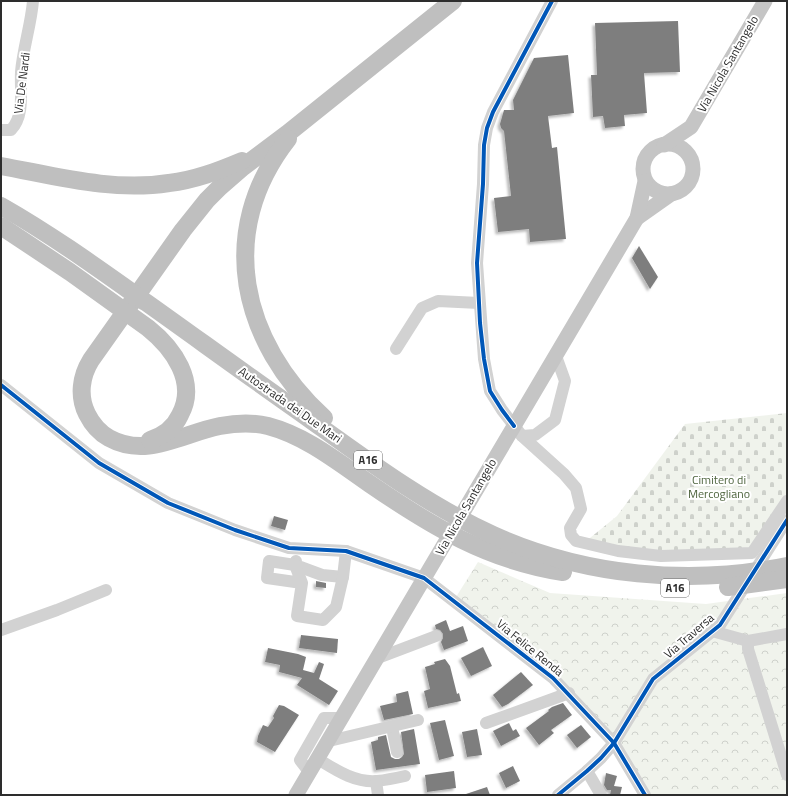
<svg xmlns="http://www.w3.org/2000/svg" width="788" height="796" font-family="'Titillium Web',sans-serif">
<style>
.forest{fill:url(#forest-crowns)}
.cemetery{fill:url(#cemetery-stones)}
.building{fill:#7e7e7e;filter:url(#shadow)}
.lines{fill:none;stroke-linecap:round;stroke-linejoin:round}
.minor{stroke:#d2d2d2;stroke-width:12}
.major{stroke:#c5c5c5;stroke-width:15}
.highway{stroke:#bfbfbf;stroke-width:18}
.cycleway-casing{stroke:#fff;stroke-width:6}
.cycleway{stroke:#0057b8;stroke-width:4}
.labels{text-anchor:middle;stroke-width:4;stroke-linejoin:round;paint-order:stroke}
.shield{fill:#fff;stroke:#6c6c6c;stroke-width:1}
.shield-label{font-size:11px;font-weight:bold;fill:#2d2d2d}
.street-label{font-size:12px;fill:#2d2d2d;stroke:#fff}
.park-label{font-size:12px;fill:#4f653f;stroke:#fff}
</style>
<defs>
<pattern id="forest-crowns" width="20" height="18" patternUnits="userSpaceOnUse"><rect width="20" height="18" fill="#f0f3ec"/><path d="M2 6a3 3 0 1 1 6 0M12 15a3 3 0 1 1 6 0" fill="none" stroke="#ced1cb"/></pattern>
<pattern id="cemetery-stones" width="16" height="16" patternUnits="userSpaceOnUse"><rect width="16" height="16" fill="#f0f3ec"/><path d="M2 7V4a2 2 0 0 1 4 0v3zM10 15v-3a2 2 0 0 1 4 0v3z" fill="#ced1cb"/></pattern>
<filter id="shadow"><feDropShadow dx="-2.5" dy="2.5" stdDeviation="1" flood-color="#0004"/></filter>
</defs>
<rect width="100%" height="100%" fill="#fff"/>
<!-- forest -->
<path class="forest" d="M478,562l72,31 156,11 81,-11v202h-139l-29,-50 -163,-148z"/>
<!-- cemetery -->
<path class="cemetery" d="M787,413v88l-35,52 -91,3 -76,-14 32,-26 68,-92z"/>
<!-- building -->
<g class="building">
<path d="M678,21l2,51 -36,1 3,40 -23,2 1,11 -20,2 -2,-12 -10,1 -2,-42h6l-2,-52z"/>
<path d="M568,55l6,58 -26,3 4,32 5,-1 9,92 -36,3 -1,-13 -31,3 -4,-34 17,-2 -7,-65 -3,-3 -1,-4 4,-14h10l-1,-10 21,-42z"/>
<path d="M639,246l19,31 -8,12 -18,-31z"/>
<path d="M274,516l14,4 -3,10 -14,-4z"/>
<path d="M316,581l10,2v5l-10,-1z"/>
<path d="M446,620l4,11 13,-5 5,15 -24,9 -3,-8 2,-4v-4l-3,-4 -4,-1 -1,-4z"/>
<path d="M301,635l37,4 -1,14 -38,-5z"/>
<path d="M483,647l9,19 -21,10 -10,-18z"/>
<path d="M268,648l30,6 8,3 -3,13 11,3 5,-11 5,2 -5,15 19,12 -9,14 -32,-20 5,-7 -23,-6 1,-7 -15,-3z"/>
<path d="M445,659l5,7 7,28 2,-1 2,8 -33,7 -4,-17 6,-2 -5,-22 10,-3 -1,-2z"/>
<path d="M521,672l12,13 -25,19 -6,3 -9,-12z"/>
<path d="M408,691l5,23 -29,6 -4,-14 17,-4 -1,-8z"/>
<path d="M563,703l9,12 -21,15 3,3 -15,12 -13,-17 23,-17 -1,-1 4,-3z"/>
<path d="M279,705l5,1 15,9 -24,37 -18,-10 1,-6 5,-11 5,2 6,-9 -1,-2z"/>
<path d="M445,720l9,36 -15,4 -9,-37z"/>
<path d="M509,723l4,8 3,-2 4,7 -19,10 -8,-15z"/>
<path d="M581,725l10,12 -14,11 -10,-13z"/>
<path d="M414,729l6,35 -44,6 -5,-28 7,-2v-3l8,-2 5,22 4,2h4l3,-2 2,-3 -3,-22z"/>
<path d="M477,729l5,26 -15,2 -5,-25z"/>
<path d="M513,766l7,15 -14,7 -7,-15z"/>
<path d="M454,771l2,17 -29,4 -2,-17z"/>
<path d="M606,773l11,3 -3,10 8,1 -2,8h-10l1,-5h-4l-3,-5z"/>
<path d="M487,787l3,8h-24v-1z"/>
</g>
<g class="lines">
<!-- minor -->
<g class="minor">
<path d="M552,1l-59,111 -6,16 -3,17 -1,39 -6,79 7,96 6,32 12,19 20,26 42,38 12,14 5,21 -11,19 1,7 5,6 42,10 43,5 91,-3 35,-52"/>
<path d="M1,130h10c14,-15 9,-39 10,-58 2,-24 10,-47 12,-71"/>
<path d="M396,349l26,-41 16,-7 41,2"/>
<path d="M1,385l98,78 69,40 67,27 54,18 57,3 78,27 129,100 61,65 31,52"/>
<path d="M522,436l13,-1 20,-15 10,-39 -9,-25"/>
<path d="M296,561l-1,4 27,10 21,2 3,-26"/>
<path d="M302,583l-7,-18 -26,-4 -2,17 35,5 -5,33 26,4 13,-13 7,-30"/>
<path d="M1,630l56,-20 49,-20"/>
<path d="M712,631l36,10 39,-7"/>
<path d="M748,641v8l39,126"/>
<path d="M378,658l58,-22"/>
<path d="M486,723l83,-30"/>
<path d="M392,727l5,25"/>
<path d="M329,741l89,-21"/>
<path d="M318,759c18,11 37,24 59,22 9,-1 19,-3 28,-5"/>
<path d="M587,771l14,24"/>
<path d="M310,773l-10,-13 24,-42h18"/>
<path d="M376,781l2,14"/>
<path d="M558,795l29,-24 14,-13 13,-15 39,-64 67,-54 67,-105"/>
</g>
<!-- major -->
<g class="major">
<circle cx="668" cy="169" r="25"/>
<path d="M664,145l27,-18 74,-126"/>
<path d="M637,218l34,-24"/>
<path d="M296,795l341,-577 8,-37"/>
</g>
<!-- highway -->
<g class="highway">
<path d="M453,1l-166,133 -44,33 -23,20 -13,13 -24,30 -92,130c-10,16 -13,36 -4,54 5,10 13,19 22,24 38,21 74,-5 111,-12 16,-3 32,-4 48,0 38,10 70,36 102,58 61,42 119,77 193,88"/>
<path d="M288,139c-73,93 -47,203 36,279"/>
<path d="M1,166c55,10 112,26 168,17 26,-3 49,-12 73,-22"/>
<path d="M1,206c51,29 98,63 146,97 52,37 104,75 157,112 60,43 121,89 189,120 91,41 197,51 294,31"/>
<path d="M1,226l69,46 78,56c25,20 50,54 32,87 -6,13 -17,21 -30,25"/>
<path d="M728,587l59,-8"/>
</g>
<!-- cycleway casing -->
<g class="cycleway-casing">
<g id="cycleway">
<path d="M1,385l98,78 69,40 67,27 54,18 57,3 78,27 129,100 61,65 31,52"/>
<path d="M514,426l-12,-16 -12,-19 -6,-32 -4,-36 -3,-60 6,-79 1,-39 3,-17 6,-16 59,-111"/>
<path d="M558,795l29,-24 14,-13 13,-15 39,-64 67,-54 67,-105"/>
</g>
</g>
<!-- cycleway -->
<use href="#cycleway" class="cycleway"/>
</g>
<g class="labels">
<!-- shield labels -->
<g class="shield">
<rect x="354" y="451" width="28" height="18" rx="3"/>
<rect x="661" y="579" width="28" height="18" rx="3"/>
</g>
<g class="shield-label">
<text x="368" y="464">A16</text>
<text x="675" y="592">A16</text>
</g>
<!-- street labels -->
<g class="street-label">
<text transform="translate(728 64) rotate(-60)" y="4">Via Nicola Santangelo</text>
<text transform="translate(22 83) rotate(-83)" y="4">Via De Nardi</text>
<text transform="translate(290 405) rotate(35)" y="4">Autostrada dei Due Mari</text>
<text transform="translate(466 507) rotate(-60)" y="4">Via Nicola Santangelo</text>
<text transform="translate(689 636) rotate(-41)" y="4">Via Traversa</text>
<text transform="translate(530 648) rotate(39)" y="4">Via Felice Renda</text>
</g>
<!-- park labels -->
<g class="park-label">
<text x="719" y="484">Cimitero di<tspan x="719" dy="14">Mercogliano</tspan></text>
</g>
</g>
<!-- border -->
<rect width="788" height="796" fill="none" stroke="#2d2d2d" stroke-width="4"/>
</svg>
